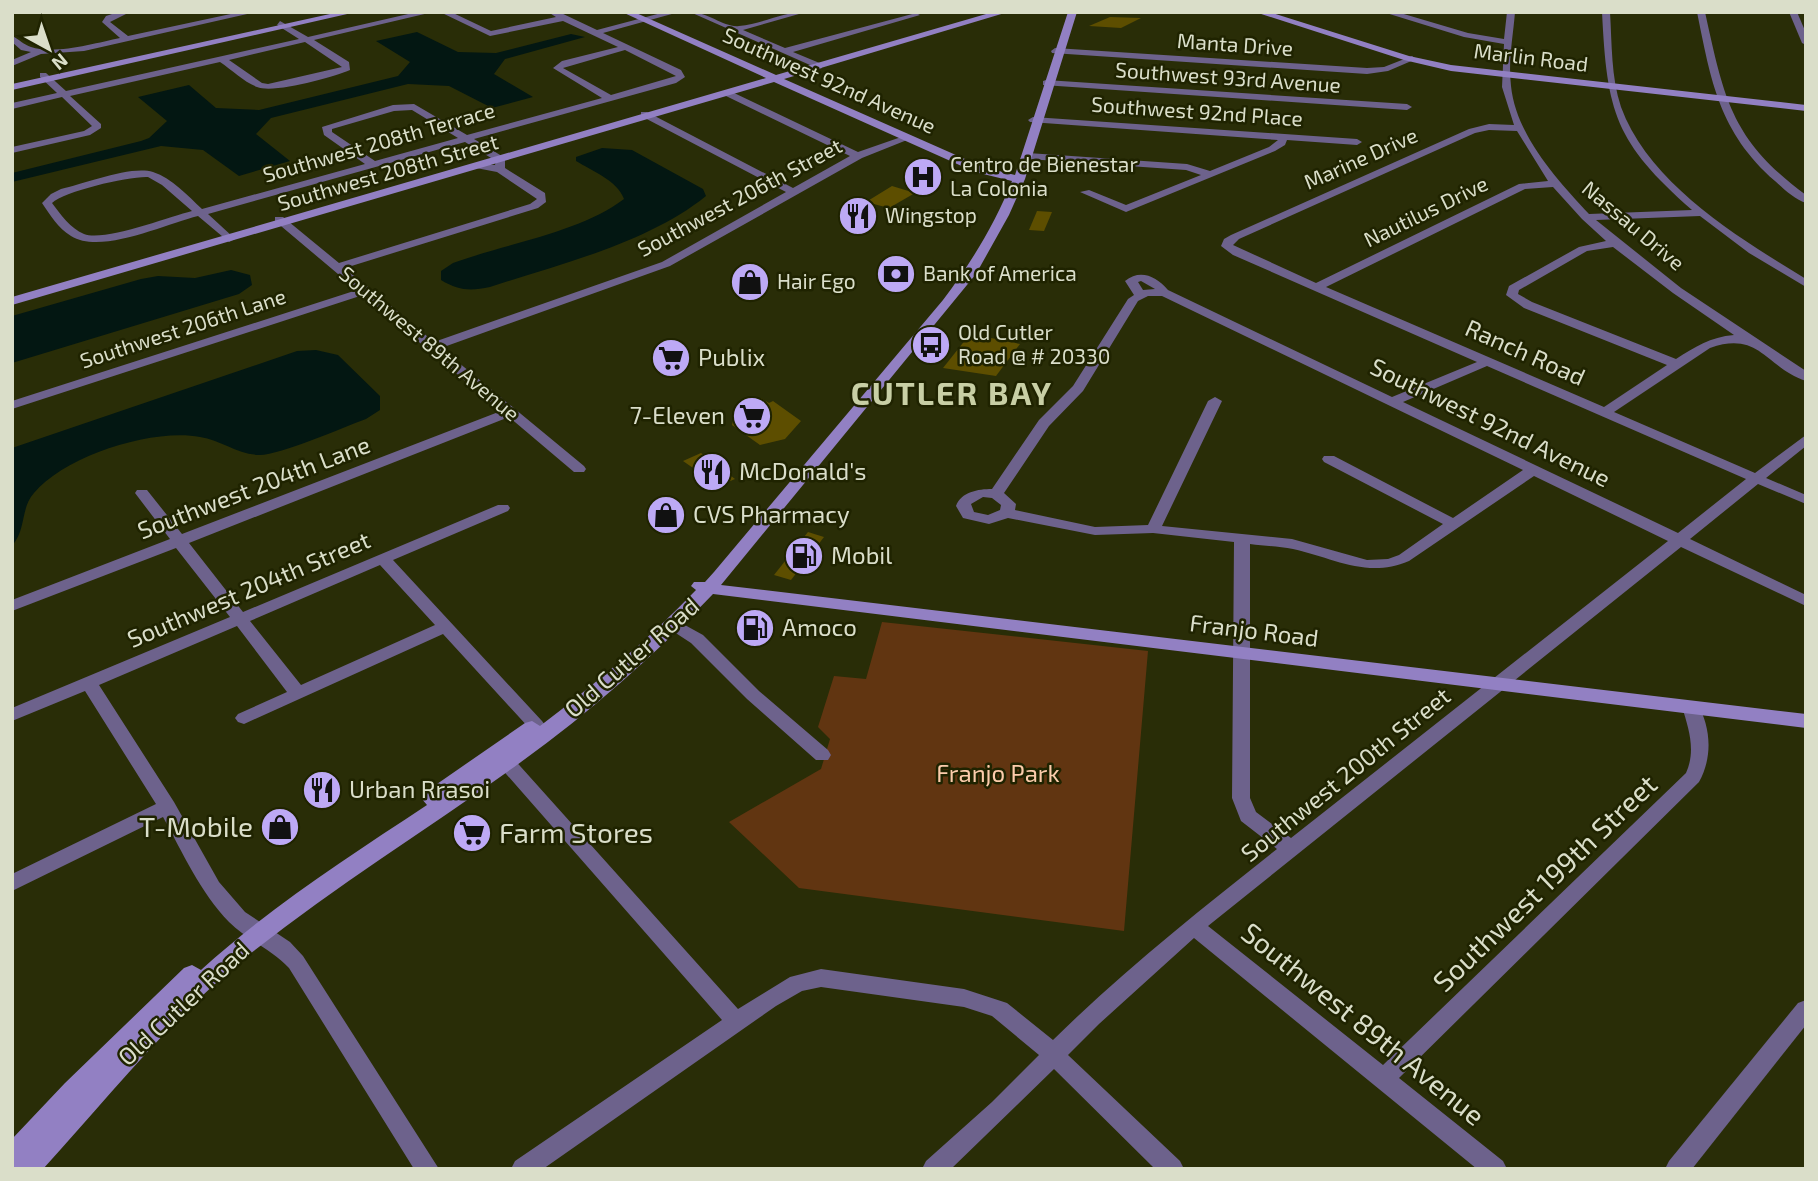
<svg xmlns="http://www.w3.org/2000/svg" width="1818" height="1181" font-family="'Exo 2',sans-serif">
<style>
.green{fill:#613511}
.water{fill:#031712}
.building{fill:#5d4e00}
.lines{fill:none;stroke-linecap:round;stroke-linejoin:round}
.street{fill:#6d628c;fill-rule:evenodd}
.secondary{fill:#9280c3;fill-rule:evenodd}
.labels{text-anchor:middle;stroke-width:5;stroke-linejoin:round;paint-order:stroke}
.far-street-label{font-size:21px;fill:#dadec9;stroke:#1f2300}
.far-poi-label{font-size:21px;fill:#dadec9;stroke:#1f2300;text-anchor:start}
.street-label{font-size:24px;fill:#dadec9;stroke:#1f2300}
.poi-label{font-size:24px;fill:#dadec9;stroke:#1f2300;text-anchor:start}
.park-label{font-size:24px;fill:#fcccab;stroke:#1f2300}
.near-poi-label{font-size:28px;fill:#dadec9;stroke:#1f2300;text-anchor:end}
.near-street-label{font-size:28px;fill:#dadec9;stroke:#1f2300}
.district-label{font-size:32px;font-weight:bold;letter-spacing:2px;fill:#c8cfa5;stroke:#1f2300}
</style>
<rect width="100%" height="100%" fill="#292d07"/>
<!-- green -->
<path class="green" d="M882,622l266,29 -24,280 -325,-43 -70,-66 92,-53 9,-30 -12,-12 16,-51 32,3z"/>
<!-- water -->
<g class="water">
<path d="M417,32l41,20 38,1 75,-19 14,3 -80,22 -11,15 39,23 -41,11 -43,-22 -41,-2 -137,34 -15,16 34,27 -51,15 -36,-26 -42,-4 -149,36v-9l129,-32 8,-3 18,-17 -29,-24 51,-12 27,23 43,2 139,-34 12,-14 -34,-21z"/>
<path d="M602,148l30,2 71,39 3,7c-58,47 -146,68 -216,91 -19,4 -31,4 -49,-7v-9l12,-8c52,-19 128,-31 171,-64 -7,-19 -32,-28 -48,-38v-4z"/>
<path d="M231,270l19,5 2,10 -13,9 -227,69v-47l129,-37 17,-3 37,2z"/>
<path d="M316,350l22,5 42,41v14l-14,9c-22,8 -86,36 -106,36 -22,0 -39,-15 -60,-18 -48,-9 -135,19 -166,56 -14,16 -7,35 -22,53v-98l285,-97z"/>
</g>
<!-- building -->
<g class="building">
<path d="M1110,17l31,1 -20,10 -32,-2z"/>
<path d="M892,186l23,7 -26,15 -23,-6z"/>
<path d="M1037,211l15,1 -8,19 -15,-1z"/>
<path d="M970,334l26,5 24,5 -24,32 -53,-8z"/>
<path d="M761,398l8,5 4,-2 28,20 -16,18 -25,6 -28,-20 4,-16z"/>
<path d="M701,453l16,12 18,14 -16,7 -36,-25z"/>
<path d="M808,532l16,5 -33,43 -17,-5z"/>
<path d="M750,618l19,2 -9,19 -20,-2z"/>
</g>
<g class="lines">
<!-- street -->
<g class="street">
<path d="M12,12h5l-5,3z"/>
<path d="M118,12h12l-20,10 18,14 112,-24h16l-172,39 -43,3 -29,12v-6l19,-8 -10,-2 -9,-8v-6c7,3 12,9 19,11 23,8 65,-4 89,-9l-18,-16 4,-6z"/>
<path d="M417,12h16l-119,28 35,22 1,8c-17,7 -76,24 -93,17 -13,-5 -25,-17 -37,-25l-150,34 31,28v4l-11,7 -78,18v-6l72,-16 8,-5 -30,-29 -50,12v-6l45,-10 -17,-16v-4h6l20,18 233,-52 -22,-14 3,-4 28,16zM305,42l37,25 -74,17 -6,-1 -33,-23z"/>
<path d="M440,12h11l40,19 65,-14 -8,-5h11l38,18 68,-18h14l-76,21 78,37 4,7 -9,6 -202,56 31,19v10l40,25 1,9 -8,6 -193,60 89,74 228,-80 124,-70 -145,-76v-4h6l146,76 57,-32 -124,-60v-4h6l126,60 46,-16 8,2 -50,20 -192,108 -229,82 143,118 2,3 -2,3h-10l-65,-55 -320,126 54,69 255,-107h10l2,3 -2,3 -115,49 149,161 3,4 -3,4h-12l-87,-95 -199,90 -6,-2 -3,-4 3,-4 49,-22 -50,-66 -138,59 75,117 45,80 26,30 45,30 13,14 136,213h-25l-125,-201c-18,-19 -42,-28 -60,-46 -29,-30 -46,-69 -66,-105l-151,74v-17l144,-70 -71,-113 -73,30v-13l218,-91 -54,-69 -164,63v-11l158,-61 -35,-46 2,-3h10l35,44 319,-123 -138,-116 -351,114v-8l345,-111 -82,-69v-4h8l56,46 191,-59 7,-5 -40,-27 -21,-4v-4l19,1 1,-4 -31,-19 -257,72 25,23 2,2 -6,3 -31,-26c-33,8 -97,39 -127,20 -13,-8 -21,-21 -29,-33l9,-9 10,-5c23,-5 70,-24 92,-17 19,6 35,24 49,37l163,-45 -41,-29 -2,-8 71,-22 21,-1 53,31 135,-37 -49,-30 9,-7 56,-14 -55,-26 -73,15zM625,50l51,26 -65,19 -48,-27zM412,110l46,28 -83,23 -43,-29v-3l62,-18zM148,177l14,8 30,26c-24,6 -88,31 -108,23 -14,-6 -23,-19 -32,-31 13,-12 77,-27 96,-26zM380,565l55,60 -134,60 -51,-64z"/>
<path d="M690,12c18,0 35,16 49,14 23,-2 43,-14 67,-14l-63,18 42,18 131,-35 4,2 -127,37 29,12v4l-3,1z"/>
<path d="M1383,12h14l71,21 36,6 3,-27h8c-2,26 -7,48 -4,74 5,49 46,94 78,128l103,-4c-77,-68 -85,-97 -90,-198h8c2,32 1,65 11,95 28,77 118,131 185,172v8l-57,-34 -49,-37 -104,4 85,68 125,83v10c-40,-13 -46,-51 -96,-33l-96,64 141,61 51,-38v11l-40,32 40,17v9l-48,-20 -68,55 116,56v11l-125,-59 -473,379 175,139 303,-292c10,-22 3,-44 -4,-66l3,-4h12c14,24 16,54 2,79l-300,296 104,83 4,8h-30l-283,-231 -95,86 -31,31 112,106 4,8h-29l-101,-100 -103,100h-29l4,-8 66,-59 47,-47 -47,-39 -28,-9 -143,-20 -19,4 -26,15 -233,163h-32l4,-8 207,-141 -222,-253 -3,-5 3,-5h12l226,252 52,-32 31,-8 143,20 43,14 46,37c70,-69 147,-130 224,-191l-36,-28 -9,-23 2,-256 -81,-9 -58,2 -87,-17 -19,6 -26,-6 -7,-12c5,-14 22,-17 36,-17l47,-69 34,-34 55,-87 6,-4 -9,-14c15,-12 31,-5 43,9l224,107 85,-35 -244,-107 -12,-9 3,-7 7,-4 238,-106 20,-5 25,1 -12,-38 2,-43 -40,-7zM1489,130l28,1 31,50 -29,3 -203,99 -83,-38 6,-6 236,-106zM1553,187l29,32 24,22 -27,6 -70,39 -3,9 18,13 143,57 -63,42 -278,-120 199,-98zM1613,247l60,46 61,42c-24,2 -39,12 -58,24l-144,-57 -14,-8 1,-4 68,-39zM1141,281l14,8 -12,1 -5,-8zM1148,296h14l361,174 -70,48 -119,-62h-10l-2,3 2,3 119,62 -44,31 -11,4 -21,1 -75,-21 -130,-13 60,-125 -7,-4 -7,4 -60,124 -53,2 -80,-17 1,-6 -12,-11 45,-67 34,-35 55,-90zM1487,366l259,113 -68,54 -275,-131zM1534,476l134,65 -377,297 -35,-26 -6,-14v-254c14,2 29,2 43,5 41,9 74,30 116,12zM983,497l9,1 9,7 -1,5 -12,5 -14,-3 -3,-8z"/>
<path d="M1697,12h8c19,86 26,128 101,183v8c-12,-4 -22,-14 -31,-22 -56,-49 -64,-100 -78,-169z"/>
<path d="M1789,12h8l9,21v12l-4,-2z"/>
<path d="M1055,48l312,20 17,-1 28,-11 4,3 -28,12 -21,3 -315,-21 -1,-2z"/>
<path d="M1046,80l361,24 5,3 -5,3 -364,-25v-4z"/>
<path d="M1033,117l324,22 5,3 -5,3 -70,-5 -2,5 -10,6 -149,61 -46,-20 9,-2 37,15 75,-30 -15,-5 -158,-11 -5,-3 5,-3 159,11 23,7 59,-24 9,-7 -248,-18 -2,-2z"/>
<path d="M674,619l29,16 56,56 69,59 3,5 -3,5h-12l-69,-61 -56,-56 -23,-15 -2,-4 2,-4z"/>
<path d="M1806,1000v25l-114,144h-27l4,-8 129,-158z"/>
</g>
<!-- secondary -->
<g class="secondary">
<path d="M339,12h17l-344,78v-6z"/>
<path d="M622,12h12l142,63 217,-63h15l-224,67 199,88 32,8 53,-163h9l-52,167 -16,36 -33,59 -255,311 1085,129v14l-1093,-134c-59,62 -123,118 -192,168 -91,66 -188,125 -276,196 -75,61 -137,140 -202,211h-31v-30l53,-56 119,-115 8,-3 9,5c69,-63 149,-114 226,-165l-6,-7 3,-5 101,-70 7,-2 8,5c55,-42 108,-86 156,-136l-5,-4 3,-4h11l9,-10 229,-272c28,-37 52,-76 69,-119l-37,-9 -201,-90 -762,223v-8l754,-219z"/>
<path d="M1255,12h14l140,44 42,9 355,40v6l-355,-40 -47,-11z"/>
</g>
</g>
<!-- icons -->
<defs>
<g id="hospital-disc" transform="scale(2.0125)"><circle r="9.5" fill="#bda9f5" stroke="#1f2300"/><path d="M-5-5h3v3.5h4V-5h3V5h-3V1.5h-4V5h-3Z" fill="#111"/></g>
<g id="restaurant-disc" transform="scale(2.0125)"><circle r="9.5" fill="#bda9f5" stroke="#1f2300"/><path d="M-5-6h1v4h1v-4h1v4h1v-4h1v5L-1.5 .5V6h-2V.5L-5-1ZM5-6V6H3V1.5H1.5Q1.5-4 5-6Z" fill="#111"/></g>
<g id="bank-disc" transform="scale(2.0125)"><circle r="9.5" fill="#bda9f5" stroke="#1f2300"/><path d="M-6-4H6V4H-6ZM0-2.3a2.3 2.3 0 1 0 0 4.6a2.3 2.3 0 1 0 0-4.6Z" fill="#111"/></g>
<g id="shop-disc" transform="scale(2.0125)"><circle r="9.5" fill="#bda9f5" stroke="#1f2300"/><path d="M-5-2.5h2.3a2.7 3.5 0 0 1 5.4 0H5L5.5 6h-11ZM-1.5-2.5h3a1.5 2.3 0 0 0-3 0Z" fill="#111"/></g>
<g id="bus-disc" transform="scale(2.0125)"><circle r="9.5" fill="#bda9f5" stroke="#1f2300"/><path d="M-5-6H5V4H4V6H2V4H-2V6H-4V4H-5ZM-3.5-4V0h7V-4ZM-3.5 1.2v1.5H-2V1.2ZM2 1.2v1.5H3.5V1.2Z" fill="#111"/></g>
<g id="supermarket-disc" transform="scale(2.0125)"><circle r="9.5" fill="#bda9f5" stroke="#1f2300"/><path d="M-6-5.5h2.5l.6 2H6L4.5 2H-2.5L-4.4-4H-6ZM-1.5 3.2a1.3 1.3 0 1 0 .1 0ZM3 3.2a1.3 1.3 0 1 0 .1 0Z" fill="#111"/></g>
<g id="fuel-disc" transform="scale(2.0125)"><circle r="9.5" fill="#bda9f5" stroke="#1f2300"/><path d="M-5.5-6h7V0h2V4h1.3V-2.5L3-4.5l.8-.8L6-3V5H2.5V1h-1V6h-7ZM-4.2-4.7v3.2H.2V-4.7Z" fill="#111"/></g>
</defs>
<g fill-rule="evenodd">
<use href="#hospital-disc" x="923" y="177"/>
<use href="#restaurant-disc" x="858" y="216"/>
<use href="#bank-disc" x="896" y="274"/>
<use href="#shop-disc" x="750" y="282"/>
<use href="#bus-disc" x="931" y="345"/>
<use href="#supermarket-disc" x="671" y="358"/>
<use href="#supermarket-disc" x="752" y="416"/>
<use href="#restaurant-disc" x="712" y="472"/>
<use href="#shop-disc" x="666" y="515"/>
<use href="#fuel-disc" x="804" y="556"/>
<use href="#fuel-disc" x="755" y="628"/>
<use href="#restaurant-disc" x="322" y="790"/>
<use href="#shop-disc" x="280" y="827"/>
<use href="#supermarket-disc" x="472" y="833"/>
</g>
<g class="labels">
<!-- far-street labels -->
<g class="far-street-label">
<text transform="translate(1235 45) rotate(4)" y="7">Manta Drive</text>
<text transform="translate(1531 58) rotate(7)" y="7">Marlin Road</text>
<text transform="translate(1228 78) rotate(4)" y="7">Southwest 93rd Avenue</text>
<text transform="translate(829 81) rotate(24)" y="7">Southwest 92nd Avenue</text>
<text transform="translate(1197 112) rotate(4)" y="7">Southwest 92nd Place</text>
<text transform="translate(379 143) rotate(-16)" y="7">Southwest 208th Terrace</text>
<text transform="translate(1361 159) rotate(-24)" y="7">Marine Drive</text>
<text transform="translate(388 173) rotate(-16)" y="7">Southwest 208th Street</text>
<text transform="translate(740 198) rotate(-28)" y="7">Southwest 206th Street</text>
<text transform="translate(1426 212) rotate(-26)" y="7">Nautilus Drive</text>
<text transform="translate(1633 226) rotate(40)" y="7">Nassau Drive</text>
<text transform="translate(183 329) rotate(-18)" y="7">Southwest 206th Lane</text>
<text transform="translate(429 344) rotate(40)" y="7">Southwest 89th Avenue</text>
</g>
<!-- far-poi labels -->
<g class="far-poi-label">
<text x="950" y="172">Centro de Bienestar<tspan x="950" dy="24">La Colonia</tspan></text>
<text x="885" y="223">Wingstop</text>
<text x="923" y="281">Bank of America</text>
<text x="777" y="289">Hair Ego</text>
<text x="958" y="340">Old Cutler<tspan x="958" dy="24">Road @ # 20330</tspan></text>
</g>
<!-- street labels -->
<g class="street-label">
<text transform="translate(1525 353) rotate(24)" y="8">Ranch Road</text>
<text transform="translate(1490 423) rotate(26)" y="8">Southwest 92nd Avenue</text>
<text transform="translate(254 488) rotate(-21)" y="8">Southwest 204th Lane</text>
<text transform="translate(249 590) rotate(-23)" y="8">Southwest 204th Street</text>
<text transform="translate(1254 631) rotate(7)" y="8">Franjo Road</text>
<text transform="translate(632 658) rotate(-41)" y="8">Old Cutler Road</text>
<text transform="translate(1346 775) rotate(-39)" y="8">Southwest 200th Street</text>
<text transform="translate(184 1004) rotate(-43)" y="8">Old Cutler Road</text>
</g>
<!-- poi labels -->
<g class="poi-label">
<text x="698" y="366">Publix</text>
<text x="725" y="424" text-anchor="end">7-Eleven</text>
<text x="739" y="480">McDonald's</text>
<text x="693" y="523">CVS Pharmacy</text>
<text x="831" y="564">Mobil</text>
<text x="782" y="636">Amoco</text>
<text x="349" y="798">Urban Rrasoi</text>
</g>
<!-- park labels -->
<g class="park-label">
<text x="998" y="782">Franjo Park</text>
</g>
<!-- near-poi labels -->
<g class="near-poi-label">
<text x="253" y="837">T-Mobile</text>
<text x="499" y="843" text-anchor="start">Farm Stores</text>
</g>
<!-- near-street labels -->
<g class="near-street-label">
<text transform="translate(1545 883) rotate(-44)" y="10">Southwest 199th Street</text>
<text transform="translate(1363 1024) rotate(39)" y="10">Southwest 89th Avenue</text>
</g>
<!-- district labels -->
<g class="district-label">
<text x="952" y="405">CUTLER BAY</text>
</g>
</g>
<!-- border -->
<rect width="1818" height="1181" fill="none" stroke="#dadec9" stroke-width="28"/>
<!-- north arrow -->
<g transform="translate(49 49) rotate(140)" stroke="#1f2300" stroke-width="5" paint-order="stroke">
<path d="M0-5L12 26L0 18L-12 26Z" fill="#dadec9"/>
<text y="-10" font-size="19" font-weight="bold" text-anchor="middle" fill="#dadec9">N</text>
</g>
</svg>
